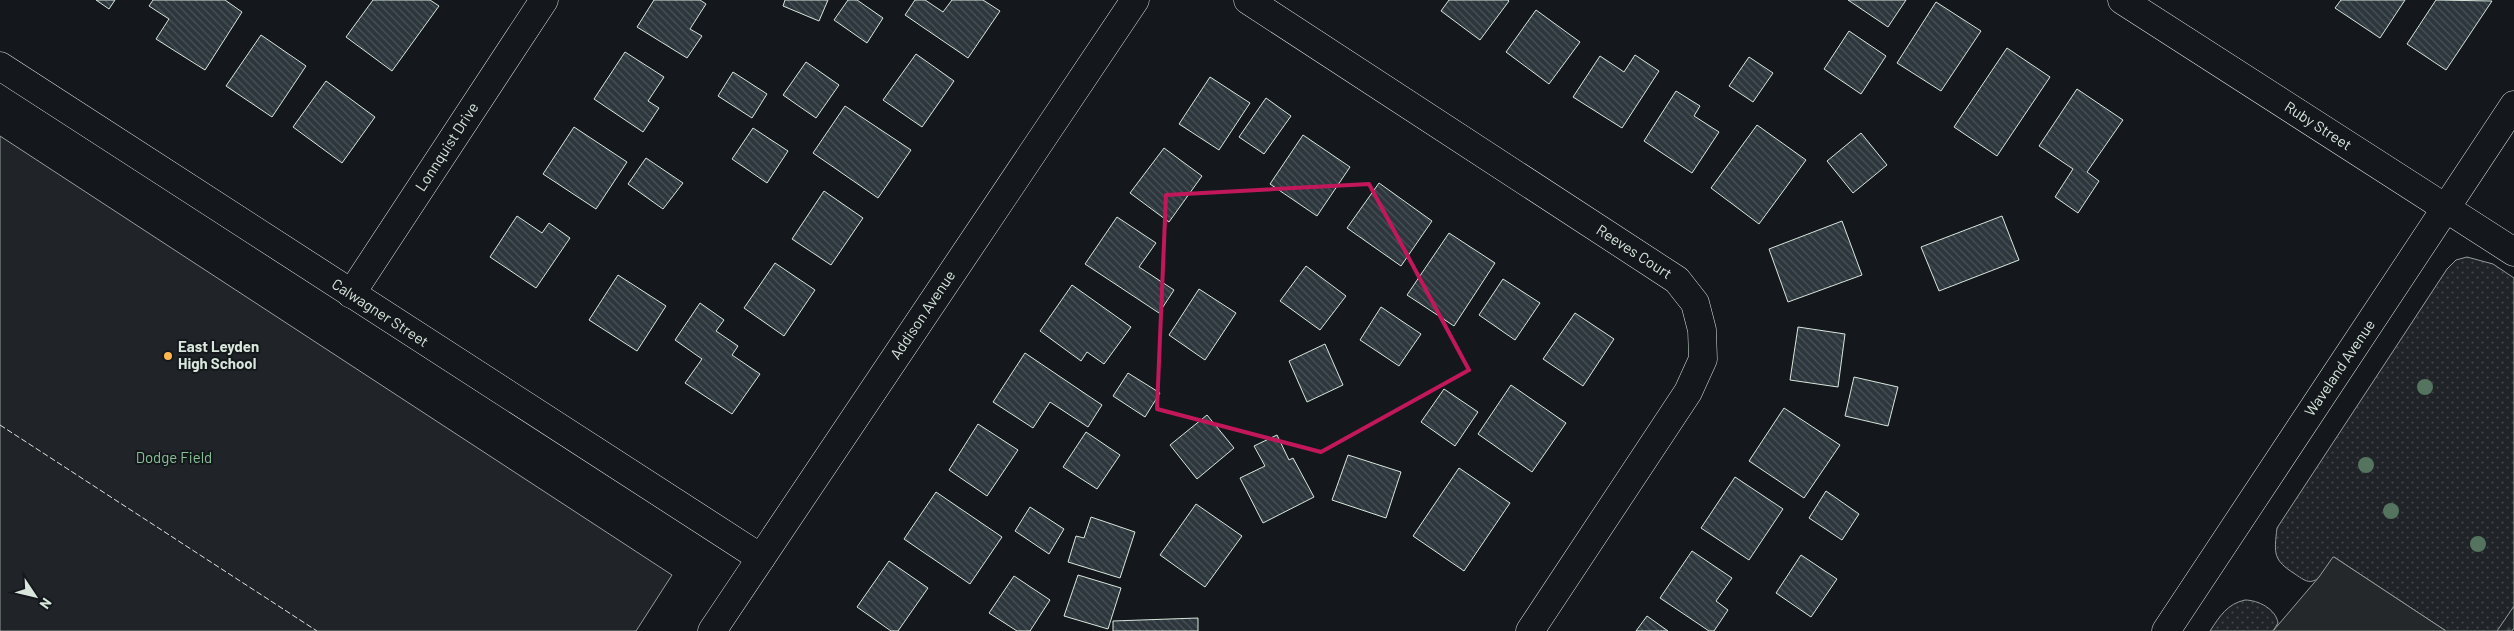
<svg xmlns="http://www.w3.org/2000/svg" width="2514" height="631" font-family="Barlow,sans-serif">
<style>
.grass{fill:url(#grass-dots);stroke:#939e99}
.forest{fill:url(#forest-firs);stroke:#939e99}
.park{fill:#202428;stroke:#939e99}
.parking{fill:#24282b;stroke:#939e99}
.building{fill:url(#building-back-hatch);stroke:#d8e6dc}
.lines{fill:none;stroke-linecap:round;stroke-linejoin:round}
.minor-casing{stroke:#d8e6dc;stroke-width:29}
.minor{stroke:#14181c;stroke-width:28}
.fence{stroke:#d8e6dc;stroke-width:1;stroke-dasharray:6 2.5;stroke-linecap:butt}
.tree{fill:#55745f}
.marked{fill:none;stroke:#c2185b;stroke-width:4;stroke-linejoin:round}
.poi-dot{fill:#ffb74d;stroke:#14181c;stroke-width:2}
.labels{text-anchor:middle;stroke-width:4;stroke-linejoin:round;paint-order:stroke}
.street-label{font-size:15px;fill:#d8e6dc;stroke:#14181c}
.poi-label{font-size:15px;font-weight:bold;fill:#d8e6dc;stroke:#14181c;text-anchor:start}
.park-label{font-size:15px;fill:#8ac095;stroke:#14181c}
</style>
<defs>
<pattern id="grass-dots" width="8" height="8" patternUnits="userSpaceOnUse" patternTransform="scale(1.25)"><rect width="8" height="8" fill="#202428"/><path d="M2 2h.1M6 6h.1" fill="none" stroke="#404447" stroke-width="1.8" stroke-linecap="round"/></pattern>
<pattern id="forest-firs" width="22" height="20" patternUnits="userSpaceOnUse" patternTransform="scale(1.25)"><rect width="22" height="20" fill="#202428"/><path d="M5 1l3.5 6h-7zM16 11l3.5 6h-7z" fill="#404447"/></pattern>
<pattern id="building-back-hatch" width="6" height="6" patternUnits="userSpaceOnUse" patternTransform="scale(1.25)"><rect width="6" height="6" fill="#2c363c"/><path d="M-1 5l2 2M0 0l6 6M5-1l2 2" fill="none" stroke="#4a5358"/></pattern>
</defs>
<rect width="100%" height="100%" fill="#14181c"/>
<!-- grass -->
<g class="grass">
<path d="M2467,257l26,7 21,14v350l-2,3h-66l-112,-74c-6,7 -12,22 -21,24 -6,2 -12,-3 -18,-7 -22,-14 -21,-20 -18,-46l170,-259 9,-9z"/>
<path d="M2245,600c13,0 31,9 33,23l-5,8h-63c10,-15 17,-27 35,-31z"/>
</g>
<!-- forest -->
<path class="forest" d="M2514,606v22l-2,3h-15z"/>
<!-- park -->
<path class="park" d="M0,136l672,439 -36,56h-636z"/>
<!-- parking -->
<path class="parking" d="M2333,557h1l112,74h-173l46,-54z"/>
<!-- building -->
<g class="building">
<path d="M96,0h19l-6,9z"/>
<path d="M153,0h72l17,12 -37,58 -49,-31 13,-20 -20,-13z"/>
<path d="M373,0h57l9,6 -47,65 -46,-34z"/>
<path d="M654,0h46l6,4 -16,25 12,7 -15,22 -50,-31z"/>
<path d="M785,0h43l-9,21 -36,-15z"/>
<path d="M848,0h9l26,18 -16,25 -33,-23z"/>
<path d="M915,0h10l18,12 9,-12h31l17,11 -32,47 -63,-43z"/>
<path d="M1449,0h59l1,1 -29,39 -39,-29z"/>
<path d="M1848,0h58l-18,27z"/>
<path d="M2341,0h64l-25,38 -45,-30z"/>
<path d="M2436,0l56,1 -46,69 -39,-26z"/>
<path d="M1936,2l45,29 -40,60 -44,-28z"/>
<path d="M1536,10l44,32 -31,42 -43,-32z"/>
<path d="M1849,31l37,25 -25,38 -37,-25z"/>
<path d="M261,35l45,31 -34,51 -46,-31z"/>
<path d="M2007,48l43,29 -53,79 -43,-29z"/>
<path d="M625,52l39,25 -16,24 11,7 -16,24 -49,-33z"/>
<path d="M916,54l38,27 -32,46 -39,-27z"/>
<path d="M1635,55l24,16 -37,57 -49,-31 27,-41 24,16z"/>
<path d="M1749,57l24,16 -20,29 -24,-16z"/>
<path d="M806,62l33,23 -23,33 -33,-23z"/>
<path d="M733,72l34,22 -15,24 -34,-22z"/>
<path d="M1210,77l40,26 -31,47 -40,-26z"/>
<path d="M326,81l49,36 -33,46 -49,-36z"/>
<path d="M2077,89l46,31 -36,52 12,9 -21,32 -23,-16 18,-28 -34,-23z"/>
<path d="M1676,91l24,15 -6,10 25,16 -27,41 -48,-32z"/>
<path d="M1266,98l25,18 -27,38 -25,-17z"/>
<path d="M845,106l66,44 -33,48 -65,-45z"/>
<path d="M1757,125l49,35 -47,64 -48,-36z"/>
<path d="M574,127l53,35 -31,47 -53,-35z"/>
<path d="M753,128l35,23 -21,32 -35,-24z"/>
<path d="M1861,133l26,32 -34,28 -26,-32z"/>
<path d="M1303,135l47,32 -33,49 -47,-32z"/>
<path d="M1164,148l38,28 -33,46 -39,-29z"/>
<path d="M646,158l37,25 -20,26 -35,-25z"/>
<path d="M1379,183l53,38 -31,45 -54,-38z"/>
<path d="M824,191l39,27 -32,47 -39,-26z"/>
<path d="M517,216l25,17 7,-10 21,15 -34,50 -46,-31z"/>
<path d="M2002,216l17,44 -80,31 -18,-44z"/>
<path d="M1117,217l39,26 -17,24 35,23 -15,23 -74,-49z"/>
<path d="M1842,221l20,54 -74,27 -19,-53z"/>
<path d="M1449,233l46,30 -41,63 -47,-31z"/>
<path d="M775,263l40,27 -31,46 -40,-28z"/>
<path d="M1306,266l40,30 -26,34 -40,-29z"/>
<path d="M618,275l48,31 -29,45 -48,-31z"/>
<path d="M1503,279l37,24 -25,37 -36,-25z"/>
<path d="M1072,285l59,42 -27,37 -17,-12 -6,9 -41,-30z"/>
<path d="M1199,289l37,24 -31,47 -36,-25z"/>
<path d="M700,303l24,17 -8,11 22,15 -6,9 28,19 -28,40 -47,-31 17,-24 -27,-19z"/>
<path d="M1381,307l40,27 -22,32 -39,-26z"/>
<path d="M1575,313l39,26 -31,47 -40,-27z"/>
<path d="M1798,327l47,7 -7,53 -48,-7z"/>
<path d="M1325,344l18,41 -36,17 -18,-41z"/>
<path d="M1025,353l77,52 -14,22 -38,-25 -17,26 -40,-26z"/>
<path d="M1128,373l32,20 -15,24 -32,-21z"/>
<path d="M1854,377l44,10 -10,39 -43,-10z"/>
<path d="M1511,385l55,38 -34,49 -54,-38z"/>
<path d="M1444,389l34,23 -23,34 -34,-24z"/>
<path d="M1784,408l56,37 -36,53 -55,-37z"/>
<path d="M1207,415l27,33 -37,31 -27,-34z"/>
<path d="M978,424l40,26 -31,46 -38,-26z"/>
<path d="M1086,432l34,23 -23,34 -34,-22z"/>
<path d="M1277,435l12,25 4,-2 21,39 -51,26 -23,-45 25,-12 -11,-20z"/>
<path d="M1348,455l53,17 -15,46 -54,-18z"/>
<path d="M1459,468l51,35 -46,68 -51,-35z"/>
<path d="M1735,477l48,32 -34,51 -48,-32z"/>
<path d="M1826,491l33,23 -17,26 -33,-22z"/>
<path d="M936,492l66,45 -32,47 -66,-45z"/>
<path d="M1196,504l46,32 -37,51 -45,-32z"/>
<path d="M1030,507l34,22 -15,25 -34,-23z"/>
<path d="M1091,517l44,15 -15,46 -52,-16 8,-26 8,2z"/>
<path d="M1692,551l40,27 -16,23 12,9 -14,21h-5l-49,-33z"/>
<path d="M1801,555l36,24 -26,38 -35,-24z"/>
<path d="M889,561l39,27 -30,43h-7l-34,-24z"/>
<path d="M1078,575l43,13 -13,41 -44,-13z"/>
<path d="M1014,576l36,24 -20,31h-13l-28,-18z"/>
<path d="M1647,616l21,15h-32z"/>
<path d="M1198,618v13h-85v-10z"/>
</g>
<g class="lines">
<!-- minor casing -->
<g class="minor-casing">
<g id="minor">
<path d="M1248,0l429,280 18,23 7,27 1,29 -15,33 -158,239"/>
<path d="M2122,0l392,252"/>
<path d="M0,66l761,492"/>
<path d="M351,294l193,-294"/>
<path d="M712,631l423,-631"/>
<path d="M2166,631l348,-526"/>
</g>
</g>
<!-- minor -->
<use href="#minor" class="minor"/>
<!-- fence -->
<path class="fence" d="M0,425l317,206"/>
</g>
<!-- trees -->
<g class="tree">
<circle cx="2425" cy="387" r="8"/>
<circle cx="2366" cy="465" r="8"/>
<circle cx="2391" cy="511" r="8"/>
<circle cx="2478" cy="544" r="8"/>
</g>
<!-- marked area -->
<path class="marked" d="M1369,184l100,186 -148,82 -164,-43 9,-214z"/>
<!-- markers -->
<circle class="poi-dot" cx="168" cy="356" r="5"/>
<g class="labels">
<!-- street labels -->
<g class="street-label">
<text transform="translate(2318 126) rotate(33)" y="5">Ruby Street</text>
<text transform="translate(447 147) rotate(-57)" y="5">Lonnquist Drive</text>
<text transform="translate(1634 252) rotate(33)" y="5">Reeves Court</text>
<text transform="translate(380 313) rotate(33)" y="5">Calwagner Street</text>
<text transform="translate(923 315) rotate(-56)" y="5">Addison Avenue</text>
<text transform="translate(2340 368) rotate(-56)" y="5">Waveland Avenue</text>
</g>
<!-- poi labels -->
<g class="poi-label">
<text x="178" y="352">East Leyden<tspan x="178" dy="17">High School</tspan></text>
</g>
<!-- park labels -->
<g class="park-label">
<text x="174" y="463">Dodge Field</text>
</g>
</g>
<!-- north arrow -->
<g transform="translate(35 596) rotate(125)" stroke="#14181c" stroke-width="4" paint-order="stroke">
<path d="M0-4L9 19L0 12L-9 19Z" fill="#d8e6dc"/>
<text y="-8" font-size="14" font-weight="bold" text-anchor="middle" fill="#d8e6dc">N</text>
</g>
</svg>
